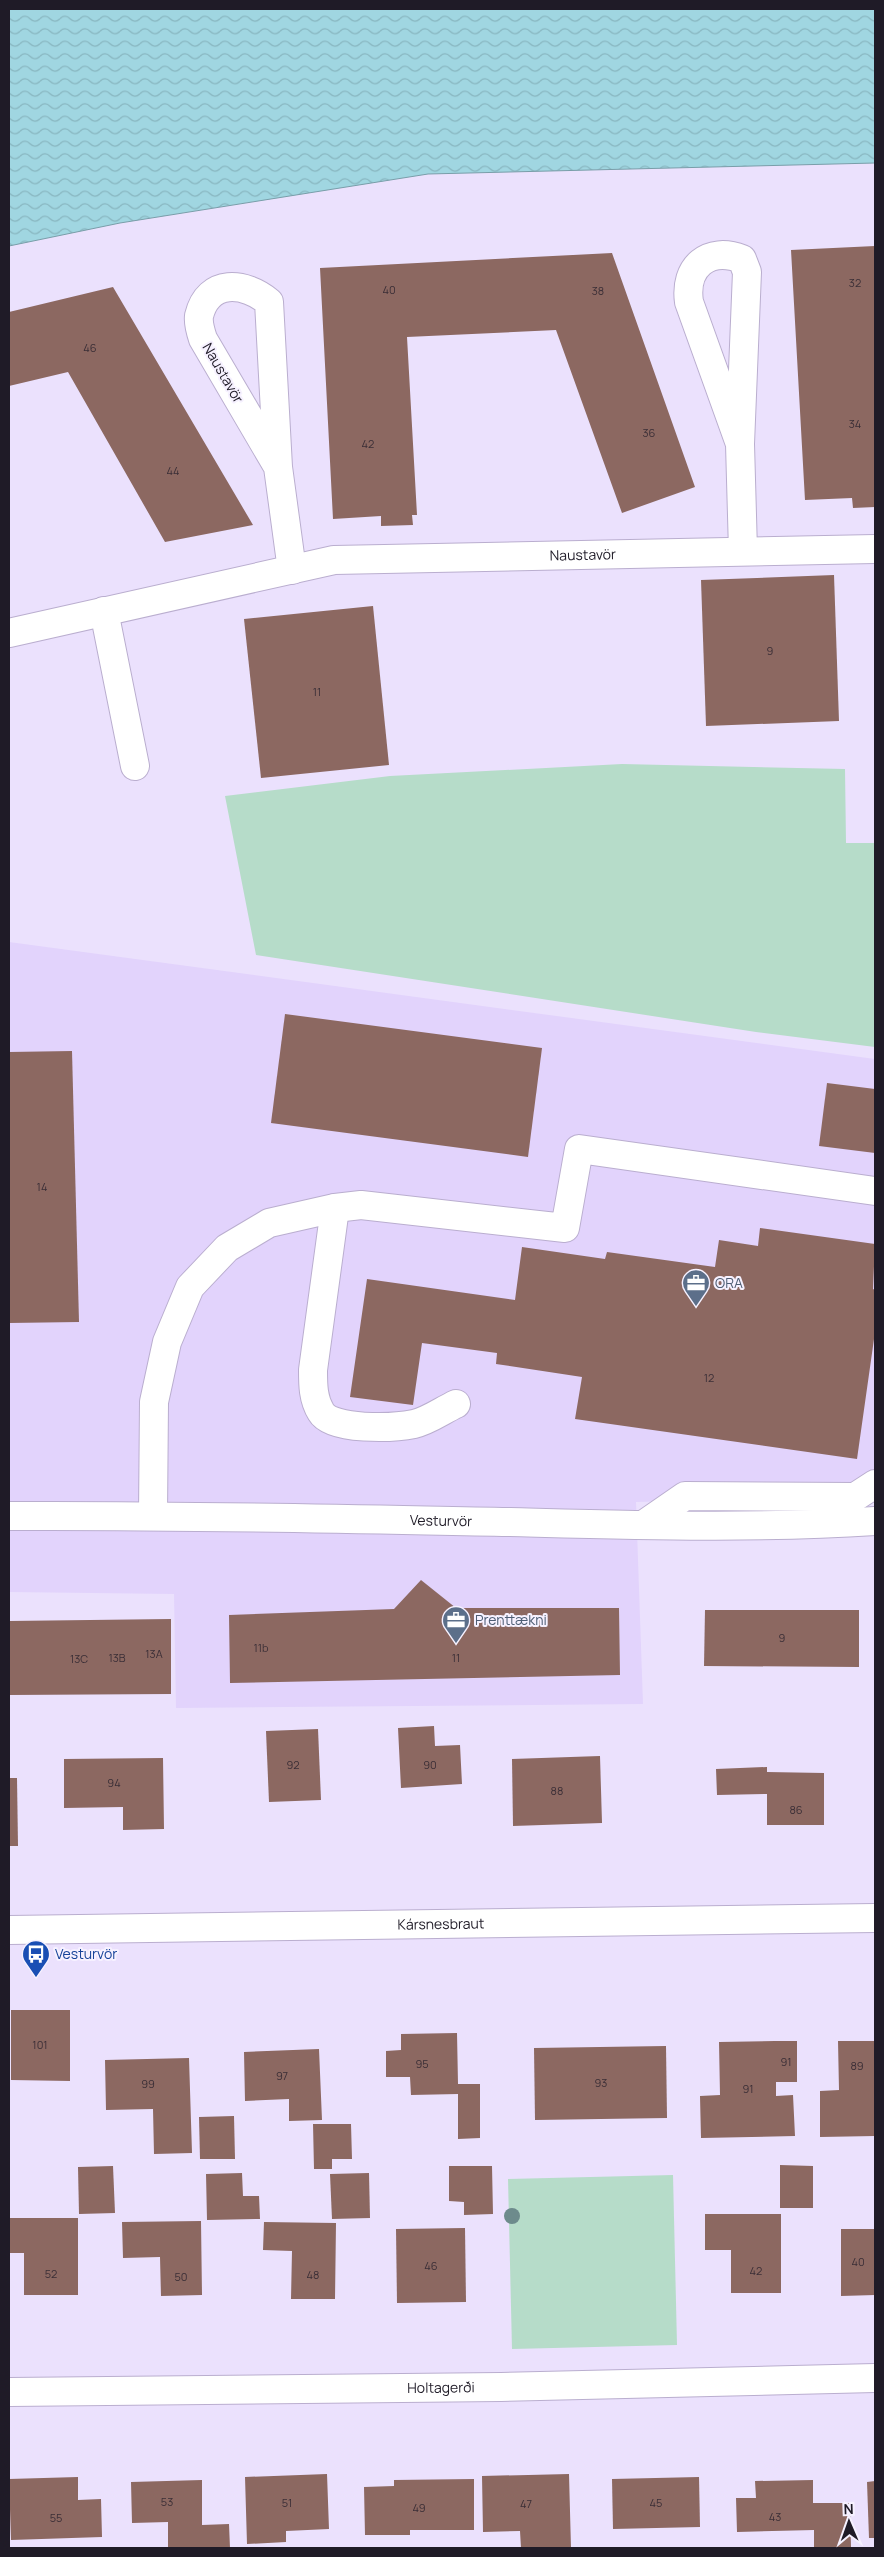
<svg xmlns="http://www.w3.org/2000/svg" width="884" height="2557" font-family="Manrope,sans-serif">
<style>
.built{fill:#e2d3fc}
.green{fill:#b6dcc9}
.water{fill:url(#water-waves);stroke:#799ea9}
.building{fill:#8c6861}
.lines{fill:none;stroke-linecap:round;stroke-linejoin:round}
.minor-casing{stroke:#baaecf;stroke-width:30}
.minor{stroke:#fff;stroke-width:28}
.tree{fill:#6d8b8c}
.labels{text-anchor:middle;stroke-width:4;stroke-linejoin:round;paint-order:stroke}
.number-label{font-size:11px;fill:#3a2e36}
.street-label{font-size:14px;fill:#1f1b27;stroke:#f6f1ff}
.service-label{font-size:14px;fill:#4e5e75;stroke:#f6f1ff;text-anchor:start}
.transit-label{font-size:14px;fill:#164399;stroke:#f6f1ff;text-anchor:start}
</style>
<defs>
<pattern id="water-waves" width="16" height="10" patternUnits="userSpaceOnUse" patternTransform="scale(1.25)"><rect width="16" height="10" fill="#a0d6e1"/><path d="M0 5q4-4 8 0t8 0" fill="none" stroke="#89b7c1"/></pattern>
</defs>
<rect width="100%" height="100%" fill="#ebe1fd"/>
<!-- built -->
<path class="built" d="M9,942l866,117v437l-239,6 7,202 -467,4 -2,-114 -165,-2z"/>
<!-- green -->
<g class="green">
<path d="M622,764l223,5 1,74h29v204l-119,-15 -500,-77 -31,-159 165,-20z"/>
<path d="M673,2175l4,170 -165,4 -4,-170z"/>
</g>
<!-- water -->
<path class="water" d="M9,9h866v154l-447,11 -308,49 -111,23z"/>
<!-- building -->
<g class="building">
<path d="M875,246v261l-22,1 -1,-10 -47,2 -14,-250z"/>
<path d="M612,253l83,234 -73,26 -66,-183 -149,7 10,178h-5l1,10 -32,1v-10l-48,3 -13,-251z"/>
<path d="M113,287l140,238 -88,17 -97,-170 -59,14v-74z"/>
<path d="M834,575l5,146 -133,5 -5,-146z"/>
<path d="M373,606l16,159 -128,13 -17,-159z"/>
<path d="M285,1014l257,34 -14,109 -257,-34z"/>
<path d="M72,1051l7,271 -70,1v-271z"/>
<path d="M827,1083l48,6v64l-56,-7z"/>
<path d="M760,1228l115,16 -2,45 2,1v42l-18,127 -282,-40 7,-42 -86,-13 1,-11 -75,-10 -9,62 -63,-8 17,-118 148,21 7,-53 83,12 2,-7 108,15 4,-27 39,6z"/>
<path d="M421,1580l35,28h163l1,67 -390,8 -1,-68 165,-6z"/>
<path d="M705,1610h154v57l-155,-1z"/>
<path d="M171,1619v75l-162,1v-74z"/>
<path d="M434,1726l1,20 25,-1 2,39 -61,4 -3,-60z"/>
<path d="M318,1729l3,71 -52,2 -3,-71z"/>
<path d="M600,1756l2,67 -89,3 -1,-67z"/>
<path d="M163,1758l1,71 -41,1v-23l-59,1v-49z"/>
<path d="M767,1767v5l57,1v52h-57v-31l-50,1 -1,-26z"/>
<path d="M9,1778h8l1,68h-9z"/>
<path d="M11,2010h59v71l-59,-1z"/>
<path d="M457,2033l1,51h22v54l-22,1v-45l-47,1 -1,-18h-24v-26l15,-1v-16z"/>
<path d="M775,2041h22v41h-21v14l17,-1 2,41 -94,2 -1,-42 20,-1 -1,-53z"/>
<path d="M838,2041h37v95l-55,1v-46l19,-1z"/>
<path d="M666,2046l1,72 -132,2 -1,-72z"/>
<path d="M319,2049l3,71 -33,1v-22l-44,2 -1,-49z"/>
<path d="M189,2058l3,95 -38,1 -1,-45 -47,1 -1,-50z"/>
<path d="M234,2116l1,43h-35l-1,-42z"/>
<path d="M313,2124h38l1,35h-20v10h-18z"/>
<path d="M780,2165l33,1v42h-33z"/>
<path d="M113,2166l2,47 -36,1 -1,-47z"/>
<path d="M449,2166h43l1,48 -29,1v-13l-15,-1z"/>
<path d="M242,2173l1,23h16l1,23 -53,1 -1,-46z"/>
<path d="M369,2173l1,45 -38,1 -2,-45z"/>
<path d="M705,2214h76v79h-50v-43h-26z"/>
<path d="M9,2218h69v77h-54v-42h-15z"/>
<path d="M201,2221l1,74 -41,1 -1,-39 -37,1 -1,-36z"/>
<path d="M264,2222l72,1 -1,76h-44l1,-48 -29,-1z"/>
<path d="M465,2228l1,74 -69,1 -1,-74z"/>
<path d="M841,2229h34v66l-34,1z"/>
<path d="M327,2474l2,55 -43,2v11l-39,2 -2,-67z"/>
<path d="M569,2474l2,74h-50l-1,-17 -37,1 -1,-56z"/>
<path d="M78,2477v23l23,-1 1,38 -91,3 -2,-61z"/>
<path d="M699,2477l1,50 -87,2 -1,-50z"/>
<path d="M474,2479v51h-64v5h-45l-1,-48 30,-1v-6z"/>
<path d="M202,2480v45l27,-1 1,24h-62v-26l-36,1 -1,-41z"/>
<path d="M813,2480v23h37l1,45h-37v-18l-77,2 -1,-34h20l-1,-17z"/>
<path d="M875,2481v57h-6l-2,-56z"/>
</g>
<g class="lines">
<!-- minor casing -->
<g class="minor-casing">
<g id="minor">
<path d="M740,444l-51,-142c-5,-35 19,-56 53,-43l5,13 -7,172 3,107"/>
<path d="M278,467l-75,-128c-2,-6 -5,-16 -4,-23 9,-38 46,-34 70,-14l9,165 14,103"/>
<path d="M104,611l31,155"/>
<path id="s1" d="M9,633l325,-73 541,-11"/>
<path d="M335,1208l-22,162c0,15 0,29 8,42 11,19 73,16 93,12 14,-3 29,-14 42,-20"/>
<path d="M153,1515l1,-113 13,-60 23,-55 37,-39 42,-25 66,-15 26,-3 204,23 14,-79 296,42"/>
<path id="s2" d="M9,1516c167,-1 334,3 501,6 121,3 244,7 365,-1"/>
<path d="M643,1525l42,-29 170,1 20,-13"/>
<path id="s3" d="M9,1930l866,-12"/>
<path id="s4" d="M9,2392l492,-5 374,-9"/>
</g>
</g>
<!-- minor -->
<use href="#minor" class="minor"/>
</g>
<!-- trees -->
<circle class="tree" cx="512" cy="2216" r="8"/>
<!-- icons -->
<defs>
<g id="office-pin" transform="scale(1.4375)"><path d="M0 17L-7.5 6A9.5 9.5 0 1 1 7.5 6Z" fill="#5c6f8a" stroke="#f6f1ff"/><path d="M-6-3h4V-5.5h4V-3h4V5H-6ZM-1-4.5V-3h2v-1.5ZM-6 0V1H6V0Z" fill="#fff"/></g>
<g id="bus-pin" transform="scale(1.4375)"><path d="M0 17L-7.5 6A9.5 9.5 0 1 1 7.5 6Z" fill="#1a4fb4" stroke="#f6f1ff"/><path d="M-5-6H5V4H4V6H2V4H-2V6H-4V4H-5ZM-3.5-4V0h7V-4ZM-3.5 1.2v1.5H-2V1.2ZM2 1.2v1.5H3.5V1.2Z" fill="#fff"/></g>
</defs>
<g fill-rule="evenodd">
<use href="#office-pin" x="696" y="1283"/>
<use href="#office-pin" x="456" y="1620"/>
<use href="#bus-pin" x="36" y="1954"/>
</g>
<g class="labels">
<!-- number labels -->
<g class="number-label">
<text x="855" y="287">32</text>
<text x="389" y="294">40</text>
<text x="598" y="295">38</text>
<text x="90" y="352">46</text>
<text x="855" y="428">34</text>
<text x="649" y="437">36</text>
<text x="368" y="448">42</text>
<text x="173" y="475">44</text>
<text x="770" y="655">9</text>
<text x="317" y="696">11</text>
<text x="42" y="1191">14</text>
<text x="709" y="1382">12</text>
<text x="782" y="1642">9</text>
<text x="261" y="1652">11b</text>
<text x="154" y="1658">13A</text>
<text x="117" y="1662">13B</text>
<text x="456" y="1662">11</text>
<text x="79" y="1663">13C</text>
<text x="293" y="1769">92</text>
<text x="430" y="1769">90</text>
<text x="114" y="1787">94</text>
<text x="557" y="1795">88</text>
<text x="796" y="1814">86</text>
<text x="40" y="2049">101</text>
<text x="786" y="2066">91</text>
<text x="422" y="2068">95</text>
<text x="857" y="2070">89</text>
<text x="282" y="2080">97</text>
<text x="601" y="2087">93</text>
<text x="148" y="2088">99</text>
<text x="748" y="2093">91</text>
<text x="858" y="2266">40</text>
<text x="431" y="2270">46</text>
<text x="756" y="2275">42</text>
<text x="51" y="2278">52</text>
<text x="313" y="2279">48</text>
<text x="181" y="2281">50</text>
<text x="167" y="2506">53</text>
<text x="287" y="2507">51</text>
<text x="656" y="2507">45</text>
<text x="526" y="2508">47</text>
<text x="419" y="2512">49</text>
<text x="775" y="2521">43</text>
<text x="56" y="2522">55</text>
</g>
<!-- street labels -->
<g class="street-label">
<text transform="translate(223 373) rotate(60)" y="5">Naustavör</text>
<text dy="5" stroke="none"><textPath href="#s1" startOffset="582">Naustavör</textPath></text>
<text dy="5" stroke="none"><textPath href="#s2" startOffset="432">Vesturvör</textPath></text>
<text dy="5" stroke="none"><textPath href="#s3" startOffset="432">Kársnesbraut</textPath></text>
<text dy="5" stroke="none"><textPath href="#s4" startOffset="432">Holtagerði</textPath></text>
</g>
<!-- service labels -->
<g class="service-label">
<text x="715" y="1288">ORA</text>
<text x="475" y="1625">Prenttækni</text>
</g>
<!-- transit labels -->
<g class="transit-label">
<text x="55" y="1959">Vesturvör</text>
</g>
</g>
<!-- border -->
<rect width="884" height="2557" fill="none" stroke="#1f1b27" stroke-width="20"/>
<!-- north arrow -->
<g transform="translate(849 2522) rotate(358)" stroke="#f6f1ff" stroke-width="4" paint-order="stroke">
<path d="M0-4L9 19L0 12L-9 19Z" fill="#1f1b27"/>
<text y="-8" font-size="14" font-weight="bold" text-anchor="middle" fill="#1f1b27">N</text>
</g>
</svg>
